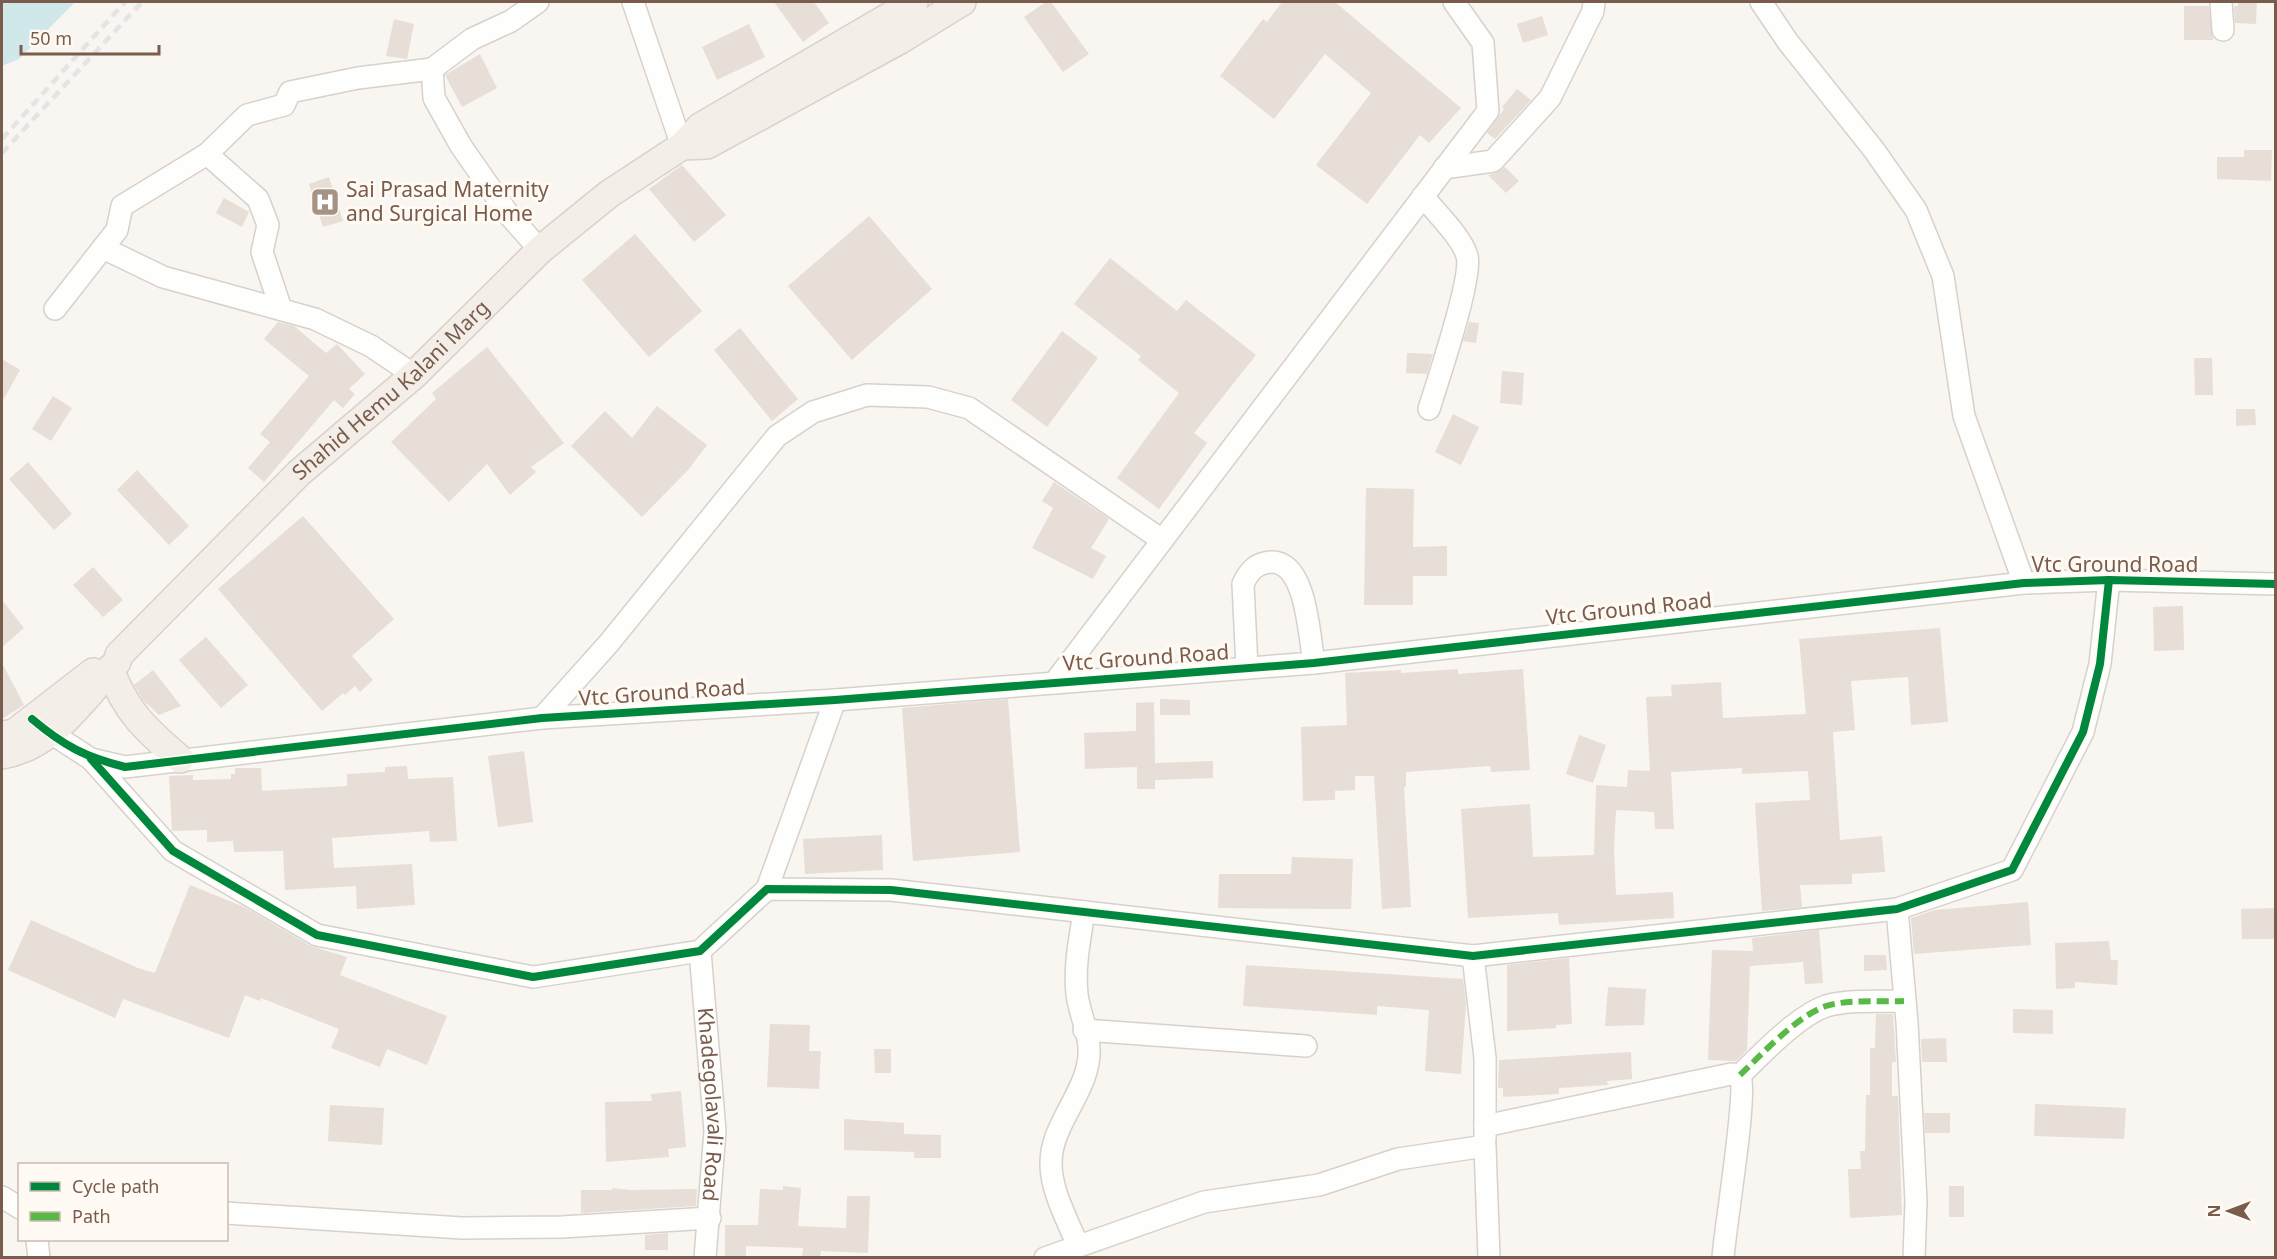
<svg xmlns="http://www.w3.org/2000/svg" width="2277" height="1259" font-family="'Noto Sans',sans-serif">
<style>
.water{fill:#d0e8ea}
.building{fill:#e6ded7}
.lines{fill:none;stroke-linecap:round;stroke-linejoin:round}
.minor-casing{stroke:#d7d1cb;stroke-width:24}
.major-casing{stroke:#dad1cc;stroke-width:30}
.minor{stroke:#fefefd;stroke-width:21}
.major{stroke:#f3eee8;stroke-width:27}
.rail{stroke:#e6e3e7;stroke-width:4.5;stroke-dasharray:9 6;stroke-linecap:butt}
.quiet{stroke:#58b947;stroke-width:6;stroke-dasharray:12 6;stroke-linecap:butt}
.cycleway-casing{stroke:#fffaf3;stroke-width:11}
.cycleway{stroke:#00873e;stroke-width:8}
.labels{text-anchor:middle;stroke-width:6;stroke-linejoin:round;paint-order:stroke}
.poi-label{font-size:21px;fill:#7a5c4d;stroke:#fffaf3;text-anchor:start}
.street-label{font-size:21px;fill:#7a5c4d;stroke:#fffaf3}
</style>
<rect width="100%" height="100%" fill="#f9f5f0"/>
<!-- water -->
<path class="water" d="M2,2h73l-56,57 -17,7z"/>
<!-- building -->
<g class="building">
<path d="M774,2h40l15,21 -26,19z"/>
<path d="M1046,2h5l38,52 -26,18 -39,-55z"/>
<path d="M1282,2h53l126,106 -32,35 -9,-8 -53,69 -51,-39 55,-72 -46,-39 -51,65 -54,-43 43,-57 4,3z"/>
<path d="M2238,2h19l-1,22 -21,-1 -1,-17h4z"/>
<path d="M2184,6h25l4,34h-29z"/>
<path d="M1542,16l6,19 -25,8 -6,-19z"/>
<path d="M394,19l20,5 -7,35 -21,-3z"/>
<path d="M749,24l16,33 -48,23 -15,-33z"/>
<path d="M480,54l17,34 -35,19 -17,-32z"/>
<path d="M1517,89l14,11 -36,39 -8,-6 17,-24 -2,-2z"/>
<path d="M2244,150h28l-1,31 -54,-2v-22h27z"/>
<path d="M682,165l44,50 -32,27 -45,-53z"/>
<path d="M1505,167l14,14 -13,12 -18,-18 8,-2z"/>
<path d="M329,177l14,44 -20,6 -14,-43z"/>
<path d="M224,198l25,14 -7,15 -26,-14z"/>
<path d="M869,216l63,73 -80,71 -64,-74z"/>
<path d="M635,234l67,77 -53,46 -67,-77z"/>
<path d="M1110,258l67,53 9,-11 70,55 -62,78 13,10 -48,66 -42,-31 62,-85 -41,-33 3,-4 -67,-52z"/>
<path d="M278,322l16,4 32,27 11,-9 28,30 -16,15 6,5 -12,14 -9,-8 -70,82 -16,-14 22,-26 -10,-8 49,-58 -45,-37z"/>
<path d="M1469,322l10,1 -3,20 -13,-2z"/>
<path d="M740,328l58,71 -26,22 -58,-71z"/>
<path d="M1062,331l36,27 -51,69 -36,-27z"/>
<path d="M487,347l77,96 -33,24 5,5 -26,23 -23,-31 -38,38 -58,-60 45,-43 -4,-6z"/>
<path d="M1407,353l26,1 -6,20 -21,-1z"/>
<path d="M2194,358h18l1,37h-18z"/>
<path d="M2,359l18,11 -18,32z"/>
<path d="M1502,371l22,2 -2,32 -22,-2z"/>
<path d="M53,396l19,12 -21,33 -19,-12z"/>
<path d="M657,406l50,39 -19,25 -46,47 -71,-71 34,-35 27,27z"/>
<path d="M2236,409h19l1,16 -20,1z"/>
<path d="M1453,414l26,13 -18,38 -26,-13z"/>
<path d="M28,462l44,52 -18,16 -45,-51z"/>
<path d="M137,470l52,56 -20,19 -52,-55z"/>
<path d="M1054,482l55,37 -18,29 15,8 -13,23 -61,-31 21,-40 -11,-7z"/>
<path d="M1366,488l48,1 -1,58 34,-1v30h-34v29h-49z"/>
<path d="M303,516l91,103 -42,37 21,24 -13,12 -5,-6 -10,9 -2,-2 -21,18 -104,-122z"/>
<path d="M93,567l30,33 -20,17 -30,-32z"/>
<path d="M2,600l22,28 -22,19z"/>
<path d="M2183,606l1,44 -30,1 -1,-44z"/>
<path d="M1940,628l8,94 -37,3 -3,-48 -57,4 4,49 -22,2 7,108 42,-4 3,36 -33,2v10l-52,1 2,22 -40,4 -7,-108 55,-3 -2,-29 -66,3v-6l-71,4 3,57h-19l-1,-17 -38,-2 -2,39 2,46 57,-3 1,26 -115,7 -1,-12 -90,5 -7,-109 69,-5 3,53 61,-2 2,-70 31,2 1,-17 22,1 -4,-74 26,-1 -1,-11 50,-3 2,36 83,-4 -7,-75z"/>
<path d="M206,637l42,48 -27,23 -42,-48z"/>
<path d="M2,663l22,42 -22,14z"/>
<path d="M1458,669v5l65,-5 7,101 -39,2 -1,-6 -84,6v15h-2l7,120 -29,2 -8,-133h-19v14l-20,1v9l-32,1 -2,-74 46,-2 -2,-52 56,-3v3z"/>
<path d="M153,670l28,36 -22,9 -16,-15 -9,-15z"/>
<path d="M1008,699l12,153 -107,9 -11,-153z"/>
<path d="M1160,699l30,1v15h-30z"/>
<path d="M1154,702l1,61 58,-2v17l-58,2v9h-18v-22l-52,2 -1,-36 52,-2v-28z"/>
<path d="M1579,735l27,10 -13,38 -27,-9z"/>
<path d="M524,751l9,71 -35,5 -10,-71z"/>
<path d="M407,766l1,13 45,-2 4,64 -27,1 -1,-11 -97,7 2,30 78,-4 3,41 -58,4 -1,-23 -71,4 -2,-39 -49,1 -1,-11 -26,1v-12l-35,1 -3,-55 24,-1v5l38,-1v-5h4v-6h26l1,23 85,-5v-12l38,-2v-5z"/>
<path d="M882,835l1,35 -78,4 -2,-35z"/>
<path d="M1292,857l61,2 -2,50 -133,-1 1,-34h72z"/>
<path d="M190,885l52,21 69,40 36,11 -7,18 107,41 -20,49 -40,-16 -7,18 -49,-19 8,-19 -78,-31 -1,3 -15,-6 -16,43 -106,-39 -8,19 -107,-48 23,-50 107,48 17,5z"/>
<path d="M2028,902l3,43 -117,9 -3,-36 24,-8z"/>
<path d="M2276,908v31h-34l-1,-30z"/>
<path d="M1819,930l4,53 -18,1 -2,-22 -53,4 -3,84 -11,11 -28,-1 4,-110 41,1 -1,-13z"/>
<path d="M2109,941l2,19h7l-1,25 -42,-3v6l-19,1 -1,-46z"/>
<path d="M1864,955h22l1,15 -23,1z"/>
<path d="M1569,958l3,66 -16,1v3l-49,3v-66z"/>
<path d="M1246,965l217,14 3,25 -5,70 -36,-3 4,-61 -52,-4v9l-134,-9z"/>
<path d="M1608,987l38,2 -2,36 -39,1z"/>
<path d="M2013,1009l40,1v24l-40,-1z"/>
<path d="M1876,1014h17l3,48h-4v34h6l4,119 -52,3 -2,-49h13l-1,-18h5l1,-56h4v-47h5z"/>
<path d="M770,1024l40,1 -1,26h12l-2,38 -52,-2z"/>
<path d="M1946,1038l1,24h-25l-1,-23z"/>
<path d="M874,1049h17v24h-16z"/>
<path d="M1631,1052l1,27 -25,2 1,4 -49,3v6l-56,3v-9h-5l1,-28z"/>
<path d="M681,1091l5,56 -18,2 1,8 -63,5 -1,-60 47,-1 -1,-7z"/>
<path d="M2035,1104l91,4 -2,31 -90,-3z"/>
<path d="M330,1105l54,3 -2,37 -54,-4z"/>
<path d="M1924,1113h26v20h-25z"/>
<path d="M844,1119l60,4v11l37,1v23h-27v-6l-70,-2z"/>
<path d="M783,1186l18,2 -3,38 48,2 1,-32h23l-2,57 -47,-2 -1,6h-18l1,-9 -57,-2v11h-21v-32h33l2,-36 23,1z"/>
<rect x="1949" y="1186" width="15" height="31"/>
<path d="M612,1188l18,2 67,-1 -1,17 -115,7v-23h31z"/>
<path d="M668,1233v17h-23v-15z"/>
</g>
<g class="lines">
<!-- minor casing -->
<g class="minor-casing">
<g id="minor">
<path d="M538,2l-27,19 -39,18 -40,30 2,29 27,48 48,69 31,35"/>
<path d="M633,2l49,144"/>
<path d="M1761,2l27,40 86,108 42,60 27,66 21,140 60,167"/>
<path d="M2221,2l2,28"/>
<path d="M207,154l51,45 10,26 -6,27 19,57"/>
<path d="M1444,168l49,-7 57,-63 43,-87 1,-9"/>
<path d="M1423,196c12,16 39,41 44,60 6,21 -30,127 -38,153"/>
<path d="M103,248l60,29 152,42 56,27 43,29"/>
<path d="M55,309l62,-79 5,-24 85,-52 40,-39 37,-10 6,-13 68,-14 74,-9"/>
<path d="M1247,668l-4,-84c6,-13 13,-21 28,-22 36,-1 38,75 43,101"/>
<path d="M1054,683l434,-572 -5,-68 -29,-41"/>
<path d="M542,718l67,-75 168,-207 36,-24 54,-17 61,2 41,11 193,132"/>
<path d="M40,726l51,33 34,8 417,-49 293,-18 479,-37 710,-80 85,-3 167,4"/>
<path d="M91,759l82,92 144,84 216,42 167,-26 67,-62 124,1 582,66 424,-47 115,-39 71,-138 17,-68 9,-84"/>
<path d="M767,889l68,-189"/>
<path d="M1897,909l10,113 9,179 -2,57"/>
<path id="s1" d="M700,951l15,180 -10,127"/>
<path d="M1473,956l12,102v82"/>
<path d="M1084,1030l222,16"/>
<path d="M1740,1075c22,-21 57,-59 86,-69 23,-7 54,-4 78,-5"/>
<path d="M1485,1126l246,-52 9,1c8,17 -15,152 -17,183"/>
<path d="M2,1197l18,11"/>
<path d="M226,1213l236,15 100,-1 148,-9"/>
<path d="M37,1240l2,18"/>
<path d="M1078,1246c-10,-25 -27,-55 -27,-82 -1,-41 41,-75 38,-117 -1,-17 -10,-35 -12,-53 -3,-28 3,-56 7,-82"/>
<path d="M1045,1258l159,-56 115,-17 79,-26 87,-13 4,112"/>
</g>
</g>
<!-- major casing -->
<g class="major-casing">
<g id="major">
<path d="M682,146l25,-1 193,-105 62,-38"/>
<path d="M110,669c16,43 36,61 70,90"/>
<path d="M2,735l12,-2 79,-61"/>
<path id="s2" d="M2,755c52,-9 82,-57 115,-93l2,-7 180,-182 115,-98 126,-125 69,-56 73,-48 18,-19 214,-125"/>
</g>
</g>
<!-- minor -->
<use href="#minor" class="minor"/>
<!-- major -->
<use href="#major" class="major"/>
<!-- rail -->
<g class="rail">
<path d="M2,139l123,-137"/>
<path d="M2,153l140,-151"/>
</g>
<!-- quiet -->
<path class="quiet" d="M1740,1075c22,-21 57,-59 86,-69 23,-7 54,-4 78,-5"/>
<!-- cycleway casing -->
<g class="cycleway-casing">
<g id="cycleway">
<path d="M32,719c32,27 53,38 93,48l417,-49 293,-18 479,-37 710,-80 85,-3 167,4"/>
<path d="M91,759l82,92 144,84 216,42 167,-26 67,-62 124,1 582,66 424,-47 115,-39 71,-138 17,-68 9,-84"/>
</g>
</g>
<!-- cycleway -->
<use href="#cycleway" class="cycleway"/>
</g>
<!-- icons -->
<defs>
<g id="hospital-square" transform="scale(1.5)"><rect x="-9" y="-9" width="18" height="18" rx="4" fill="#a69286" stroke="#fffaf3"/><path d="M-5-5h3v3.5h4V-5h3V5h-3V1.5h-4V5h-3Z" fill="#fff"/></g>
</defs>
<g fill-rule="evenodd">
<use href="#hospital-square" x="325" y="202"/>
</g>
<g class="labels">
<!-- poi labels -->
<g class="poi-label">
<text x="346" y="197">Sai Prasad Maternity<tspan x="346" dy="24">and Surgical Home</tspan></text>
</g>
<!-- street labels -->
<g class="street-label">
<text dy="7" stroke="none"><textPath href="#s2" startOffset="538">Shahid Hemu Kalani Marg</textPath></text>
<text x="2115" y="572">Vtc Ground Road</text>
<text transform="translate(1629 609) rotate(-6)" y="7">Vtc Ground Road</text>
<text transform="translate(1146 658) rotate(-4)" y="7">Vtc Ground Road</text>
<text transform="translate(662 693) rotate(-4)" y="7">Vtc Ground Road</text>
<text dy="7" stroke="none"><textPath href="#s1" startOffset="154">Khadegolavali Road</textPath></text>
</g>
</g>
<!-- border -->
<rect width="2277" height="1259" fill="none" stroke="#7a5c4d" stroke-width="6"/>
<!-- legend -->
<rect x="18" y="1163" width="210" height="78" fill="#fffaf3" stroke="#cabbb1" stroke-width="1.5"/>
<rect x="30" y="1182" width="30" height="9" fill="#00873e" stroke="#cabbb1" stroke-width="1.5"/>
<text x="72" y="1193" font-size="18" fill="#7a5c4d">Cycle path</text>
<rect x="30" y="1212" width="30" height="9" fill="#58b947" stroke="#cabbb1" stroke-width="1.5"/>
<text x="72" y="1223" font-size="18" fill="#7a5c4d">Path</text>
<!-- north arrow -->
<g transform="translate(2229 1211) rotate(270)" stroke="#fffaf3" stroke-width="4.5" paint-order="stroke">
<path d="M0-4.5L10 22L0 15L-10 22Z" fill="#7a5c4d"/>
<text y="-9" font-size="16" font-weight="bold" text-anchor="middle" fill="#7a5c4d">N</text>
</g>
<!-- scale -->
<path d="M21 45v9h138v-9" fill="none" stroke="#7a5c4d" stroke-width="3"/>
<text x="30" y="45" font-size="18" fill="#7a5c4d" stroke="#fffaf3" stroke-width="4.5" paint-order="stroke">50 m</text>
</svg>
